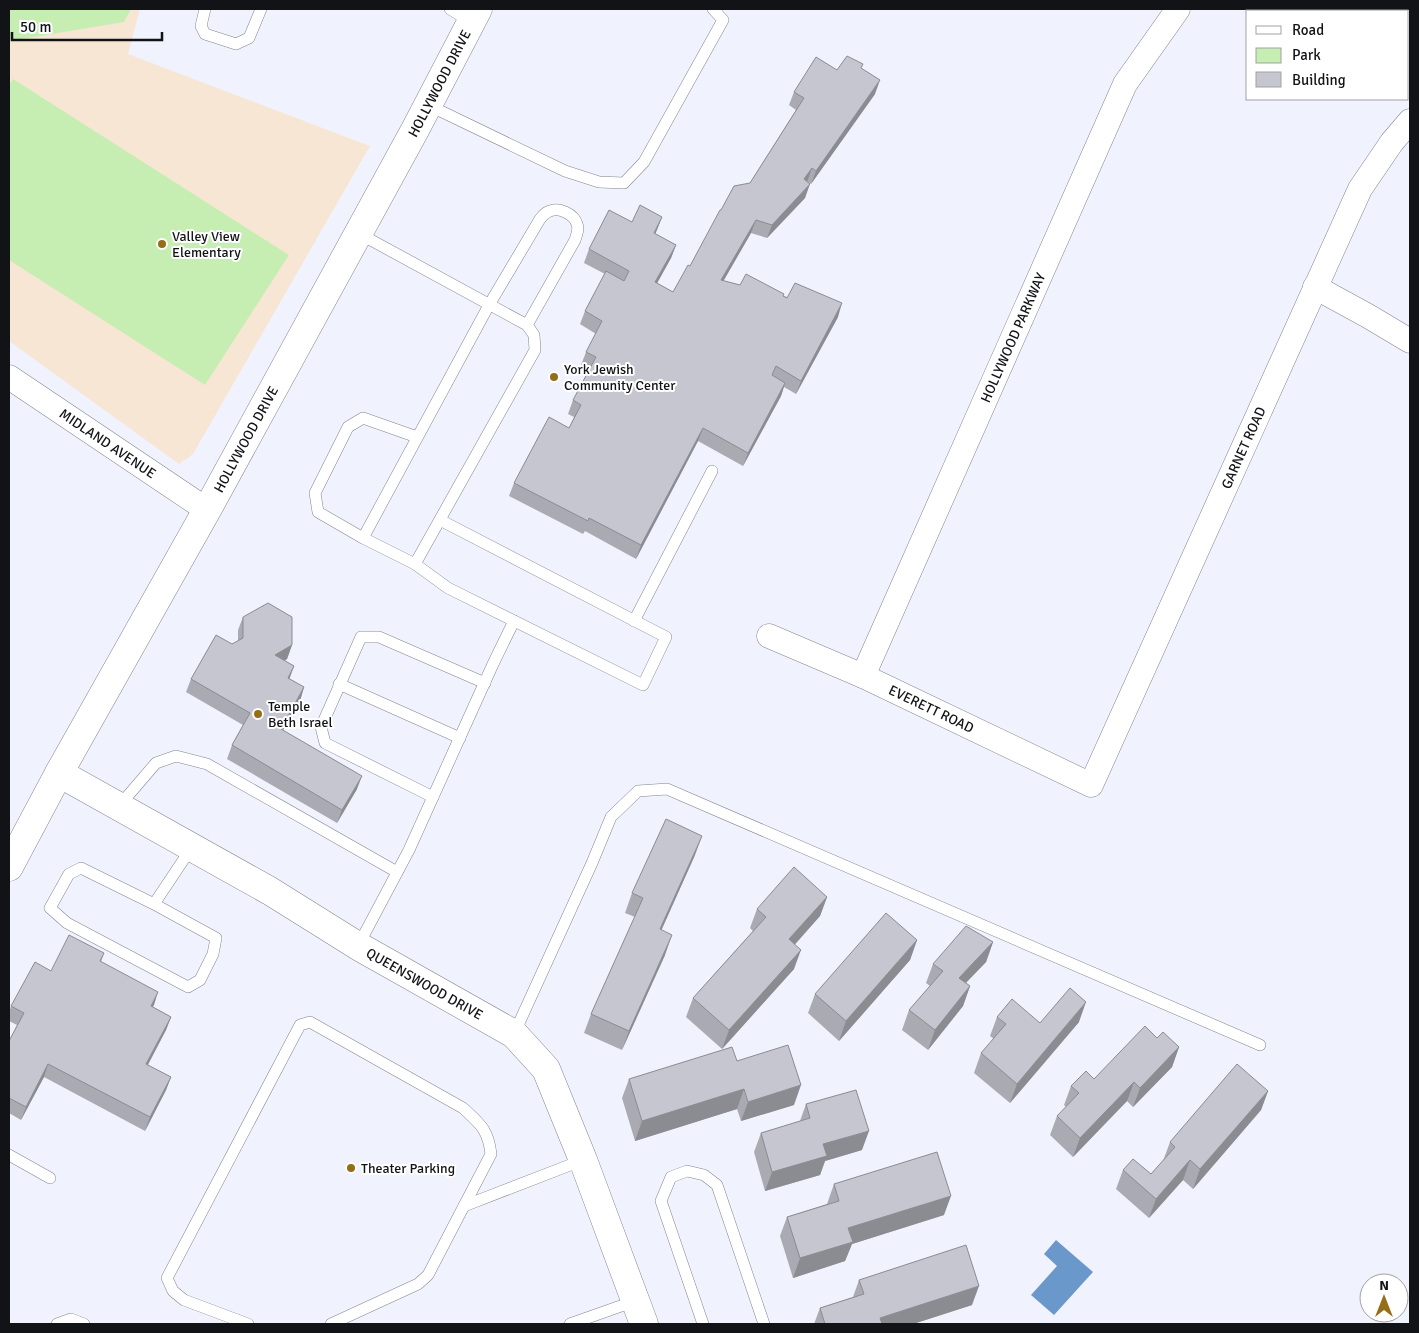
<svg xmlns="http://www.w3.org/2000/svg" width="1419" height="1333" font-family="Signika,sans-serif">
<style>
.education{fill:#f7e6d4}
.green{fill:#c6eeb2}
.water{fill:#6b98ca}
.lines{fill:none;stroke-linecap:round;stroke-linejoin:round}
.lane-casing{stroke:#83868f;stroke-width:12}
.street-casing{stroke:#83868f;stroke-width:25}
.secondary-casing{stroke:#83868f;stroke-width:29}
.lane{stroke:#fff;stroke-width:11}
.street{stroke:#fff;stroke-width:24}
.secondary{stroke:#fff;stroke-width:28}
.wall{fill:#aaaab3}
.shaded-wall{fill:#8b8b92}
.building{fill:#c6c6d0;stroke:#8b8b92}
.poi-dot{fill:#966d18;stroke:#fff;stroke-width:2}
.labels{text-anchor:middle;stroke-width:4;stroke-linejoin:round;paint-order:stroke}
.street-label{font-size:14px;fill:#121317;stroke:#fff}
.poi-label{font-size:14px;fill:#121317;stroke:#fff;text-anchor:start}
</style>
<rect width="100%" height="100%" fill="#f0f3fd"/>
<!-- education -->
<path class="education" d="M9,9h131l-12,45 242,92 -177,308 -14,10 -170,-123z"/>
<!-- green -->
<g class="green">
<path d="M9,9h122l-7,13 -102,17 -13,1z"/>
<path d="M13,79l276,176 -84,130 -196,-125v-175z"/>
</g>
<!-- water -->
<path class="water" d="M1056,1240l37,32 -39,43 -23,-20 26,-29 -13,-12z"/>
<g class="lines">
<!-- lane casing -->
<g class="lane-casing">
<g id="lane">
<path d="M205,9l-4,17 4,8 31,10 13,-6 12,-29"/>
<path d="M450,9l21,13"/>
<path d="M428,105l137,66 34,11 25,1 20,-21 79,-142 -10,-11"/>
<path d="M358,233l169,92 7,10 1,15 -120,214 -52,-26 126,-233 51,-86c3,-3 5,-7 10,-8 9,-4 24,3 27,13 2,5 0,10 -2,16l-48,85"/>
<path d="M363,538l-45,-26 -3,-19 33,-66 15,-9 54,19"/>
<path d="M415,564l33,24 195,97 23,-48 -226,-117"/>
<path d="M634,621l78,-150"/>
<path d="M339,684l121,54"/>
<path d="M433,797l-108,-54 -4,-16 40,-90h18l106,46"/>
<path d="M119,806l37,-43 20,-7 31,8 190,108"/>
<path d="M154,904l62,34 -3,16 -13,26 -12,7 -121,-64 -17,-15 19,-34 12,-6 73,36 38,-57"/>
<path d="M358,946l51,-96 84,-186 21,-43"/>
<path d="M514,1034l78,-171 19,-46 27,-26 29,-2 593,256"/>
<path d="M9,1155l41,23"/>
<path d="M464,1206l119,-46"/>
<path d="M57,1324l14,-5 13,5"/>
<path d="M248,1324l-64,-24 -11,-9 -6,-13 133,-253 10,-3 153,86c17,16 25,21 28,46l-63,121 -10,9 -87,40"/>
<path d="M570,1324l65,-23"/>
<path d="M703,1324l-42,-123 10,-24 16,-6 17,4 13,10 47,139"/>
</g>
</g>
<!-- street casing -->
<g class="street-casing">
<g id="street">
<path d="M1315,287l53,29 42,25"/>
<path id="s1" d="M9,377l198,133"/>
<path id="s2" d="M769,636l94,40 228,109 269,-596 32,-47 18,-21"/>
<path id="s3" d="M863,676l262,-592 53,-75"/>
</g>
</g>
<!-- secondary casing -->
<g class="secondary-casing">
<g id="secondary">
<path id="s4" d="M59,773l211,118 88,55 156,88 32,35 37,91 61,164"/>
<path id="s5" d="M9,867l50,-94 148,-263 209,-382 62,-119"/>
</g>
</g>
<!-- lane -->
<use href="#lane" class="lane"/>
<!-- street -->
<use href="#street" class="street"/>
<!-- secondary -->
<use href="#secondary" class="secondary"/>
</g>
<!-- wall -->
<g class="wall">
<path d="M861,68l14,26 -64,90 -3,-2 -3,16 -38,40 -16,-5 -28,48 61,15 54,21 -42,77 -12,-7 -3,9 -38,70 -45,-25 -62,118 -51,-28 -2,3 -74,-38 5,-13 55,-55 5,-11 -6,-3 5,-14 17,-30 -9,-5 5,-13 10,-18 -16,-10 5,-13 20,-37 -21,-11 5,-14 43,-27 30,-5 -7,17 21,11 -5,13 -14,25 16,9 17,-26 31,-56 29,-27 46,-73 -7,-5 5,-13 43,-22z"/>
<path d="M243,617l49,28 -5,14 -3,2 10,5 -5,13 15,8 -4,14 -17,29 74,59 -20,34 -110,-64 5,-14 11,-20 -57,-33 5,-13 41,-35 6,-3v-11z"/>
<path d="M695,855l-34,75 4,25 -43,95 -38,-17 7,-19 44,-97 -10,-4 7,-20z"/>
<path d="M827,897l-7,19 -25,28 -1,25 -72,80 -36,-32 7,-19 60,-67 -3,-3 7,-19z"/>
<path d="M917,940l-7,20 -71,81 -31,-28 7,-19z"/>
<path d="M993,942l-7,20 -20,21 4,3 -7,20 -35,44 -26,-20 7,-20 21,-24 -4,-3 7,-19z"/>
<path d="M104,953l-3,9 52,45 18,10 -5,13 -18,35 23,12 -5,13 -21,41 -101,-54 -23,43 -12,-7v-72l8,-16 -8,-4v-8l2,-7z"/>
<path d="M997,1017l43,6 39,-1 -69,81 -36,-30 7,-20 13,-14 -4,-3z"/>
<path d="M1157,1038l22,9 -7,20 -39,40 -6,-6 -54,56 -23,-22 7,-19 9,-9 -2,-2 7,-19 23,-7z"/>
<path d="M737,1061l57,44 -53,16 -4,-12 -102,32 -13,-43 7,-19z"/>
<path d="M1268,1091l-7,19 -68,79 -10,-9 -34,38 -33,-29 7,-19 28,4 12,-13 7,-19z"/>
<path d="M806,1104l56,46 -37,11 -5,14 -55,16 -11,-39 7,-19 39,-12z"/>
<path d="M834,1184l110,31 -92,29 -7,17 -52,17 -13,-42 7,-19 40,-13z"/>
<path d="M859,1280l113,25 -59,19h-99l6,-16 33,-11z"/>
</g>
<!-- shaded-wall -->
<g class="shaded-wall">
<path d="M880,80l-5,14 -64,90 5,-13z"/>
<path d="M812,168l-5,14 -3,-3z"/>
<path d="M810,184l-5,14 -38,40 5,-13z"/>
<path d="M662,217l-5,13 -8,17 5,-14z"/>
<path d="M756,220l-5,13 -35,61 5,-14z"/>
<path d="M676,245l-5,13 -21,38 5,-14z"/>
<path d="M842,303l-4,14 -42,77 5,-13z"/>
<path d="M785,383l-4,13 -38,70 5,-13z"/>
<path d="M703,428l-5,13 -62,118 5,-14z"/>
<path d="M292,645l-5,14 -17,10 5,-14z"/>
<path d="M294,666l-5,14 -1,-2z"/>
<path d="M304,687l-4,14 -24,41 5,-13z"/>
<path d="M362,776l-5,13 -20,34 5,-13z"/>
<path d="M702,836l-7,19 -42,94 7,-20z"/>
<path d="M827,897l-7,19 -38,43 7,-20z"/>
<path d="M672,935l-7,20 -43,95 7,-19z"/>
<path d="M917,940l-7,20 -71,81 7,-20z"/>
<path d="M993,942l-7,20 -34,35 7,-19z"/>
<path d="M801,950l-7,19 -72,80 7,-19z"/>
<path d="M970,986l-7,20 -35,44 7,-20z"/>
<path d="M158,992l-4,13 -8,15 5,-14z"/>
<path d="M1086,1002l-7,20 -69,81 7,-19z"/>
<path d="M171,1017l-5,13 -25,47 5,-13z"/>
<path d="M1179,1047l-7,20 -39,40 7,-19z"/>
<path d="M48,1064l-4,13 -23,43 5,-13z"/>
<path d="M171,1077l-5,13 -21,41 5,-14z"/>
<path d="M1134,1082l-7,19 -54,56 7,-19z"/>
<path d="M801,1085l-7,20 -53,16 7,-19z"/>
<path d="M744,1089l-7,20 -102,32 7,-20z"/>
<path d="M1268,1091l-7,19 -68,79 7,-20z"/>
<path d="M869,1131l-7,19 -37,11 -5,14 -55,16 7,-19 51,-28z"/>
<path d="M1190,1160l-7,20 -34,38 7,-19z"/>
<path d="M951,1196l-7,19 -92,29 -7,17 -52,17 7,-20 48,-30z"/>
<path d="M979,1286l-7,19 -59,19h-35l2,-6z"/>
</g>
<!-- building -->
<g class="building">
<path d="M847,56l16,8 -2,4 19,12 -64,91 -4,-3 -8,11 6,5 -38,41 -16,-5 -35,60 19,5 6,-11 38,20 -1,2 4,2 8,-15 47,20 -41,78 -25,-15 -4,9 13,8 -37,70 -45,-25 -62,117 -52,-27 -1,3 -74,-38 35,-66 20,11 12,-23 -8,-5 23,-43 -10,-5 16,-31 -17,-10 21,-40 18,10 5,-10 -40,-22 20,-39 23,12 8,-17 22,12 -8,16 22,12 -21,37 18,10 15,-27 2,1 30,-56h1l13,-24 16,-3 54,-85 -10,-6 22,-35 21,13z"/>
<path d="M268,603l24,14v28l-17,10 19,11 -6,12 16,9 -23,42 81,47 -20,34 -110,-65 18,-32 -59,-34 25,-44 16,9 11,-6v-21z"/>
<path d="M666,819l36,17 -42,93 12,6 -43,96 -38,-17 52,-116 -11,-5z"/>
<path d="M794,867l33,30 -38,42 12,11 -72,80 -36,-32 73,-81 -9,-8z"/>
<path d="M886,913l31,27 -71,81 -31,-27z"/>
<path d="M966,926l27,16 -34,36 11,8 -35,44 -26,-20 34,-39 -10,-7z"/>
<path d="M69,935l35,18 -4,8 58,31 -7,14 20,11 -25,47 25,13 -21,40 -102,-53 -22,43 -17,-9v-57l15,-28 -13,-7 24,-44 16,9z"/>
<path d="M1070,988l16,14 -69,82 -36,-31 25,-29 -9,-7 15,-18 28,24z"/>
<path d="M1145,1026l12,12 6,-6 16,15 -39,41 -6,-6 -54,56 -23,-22 22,-23 -8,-7 15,-15 8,8z"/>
<path d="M788,1045l13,40 -53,17 -4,-13 -102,32 -13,-42 103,-32 5,14z"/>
<path d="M1237,1064l31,27 -68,78 -10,-9 -34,39 -33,-29 10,-11 18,15 24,-27 -5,-5z"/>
<path d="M856,1090l13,41 -46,13 4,12 -55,16 -11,-39 49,-15 -4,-14z"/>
<path d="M937,1152l14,44 -103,32 5,14 -53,16 -13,-41 52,-16 -5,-17z"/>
<path d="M966,1245l13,41 -99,32 2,6h-57l-5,-16 44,-14 -5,-14z"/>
</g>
<!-- markers -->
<g class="poi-dot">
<circle cx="162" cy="244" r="5"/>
<circle cx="554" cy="377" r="5"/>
<circle cx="258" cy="714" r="5"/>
<circle cx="351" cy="1168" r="5"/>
</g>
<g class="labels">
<!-- street labels -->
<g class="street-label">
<text dy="5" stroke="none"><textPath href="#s5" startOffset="894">HOLLYWOOD DRIVE</textPath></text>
<text dy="5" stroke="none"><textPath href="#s3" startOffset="370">HOLLYWOOD PARKWAY</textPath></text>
<text dy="5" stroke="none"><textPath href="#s5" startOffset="489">HOLLYWOOD DRIVE</textPath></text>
<text dy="5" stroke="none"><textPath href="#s1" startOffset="119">MIDLAND AVENUE</textPath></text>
<text dy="5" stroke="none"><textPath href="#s2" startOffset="725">GARNET ROAD</textPath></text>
<text dy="5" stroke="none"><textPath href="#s2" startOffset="178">EVERETT ROAD</textPath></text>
<text dy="5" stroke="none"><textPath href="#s4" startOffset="422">QUEENSWOOD DRIVE</textPath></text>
</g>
<!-- poi labels -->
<g class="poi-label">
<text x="172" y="241">Valley View<tspan x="172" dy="16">Elementary</tspan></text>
<text x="564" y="374">York Jewish<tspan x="564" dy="16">Community Center</tspan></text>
<text x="268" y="711">Temple<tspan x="268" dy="16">Beth Israel</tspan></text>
<text x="361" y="1173">Theater Parking</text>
</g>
</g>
<!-- border -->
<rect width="1419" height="1333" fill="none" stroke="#121317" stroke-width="20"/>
<!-- legend -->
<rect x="1246" y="10" width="162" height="90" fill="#ffffff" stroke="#a0a1a2"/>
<rect x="1256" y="26" width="25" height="8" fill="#ffffff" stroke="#a0a1a2"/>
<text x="1292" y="35" font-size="15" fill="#121317">Road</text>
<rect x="1256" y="48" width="25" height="15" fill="#c6eeb2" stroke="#a0a1a2"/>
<text x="1292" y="60" font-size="15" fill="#121317">Park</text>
<rect x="1256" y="72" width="25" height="15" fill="#c6c6d0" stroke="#a0a1a2"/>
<text x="1292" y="85" font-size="15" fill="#121317">Building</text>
<!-- north arrow -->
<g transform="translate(1384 1298)"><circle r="24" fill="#ffffff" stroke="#a0a1a2"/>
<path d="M0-4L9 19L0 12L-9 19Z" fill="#966d18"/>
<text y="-8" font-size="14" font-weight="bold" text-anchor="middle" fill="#121317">N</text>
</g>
<!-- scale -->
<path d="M12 32v8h150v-8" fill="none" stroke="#121317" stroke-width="2.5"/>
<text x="20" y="32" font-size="15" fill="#121317" stroke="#ffffff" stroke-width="4" paint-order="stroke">50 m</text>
</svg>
